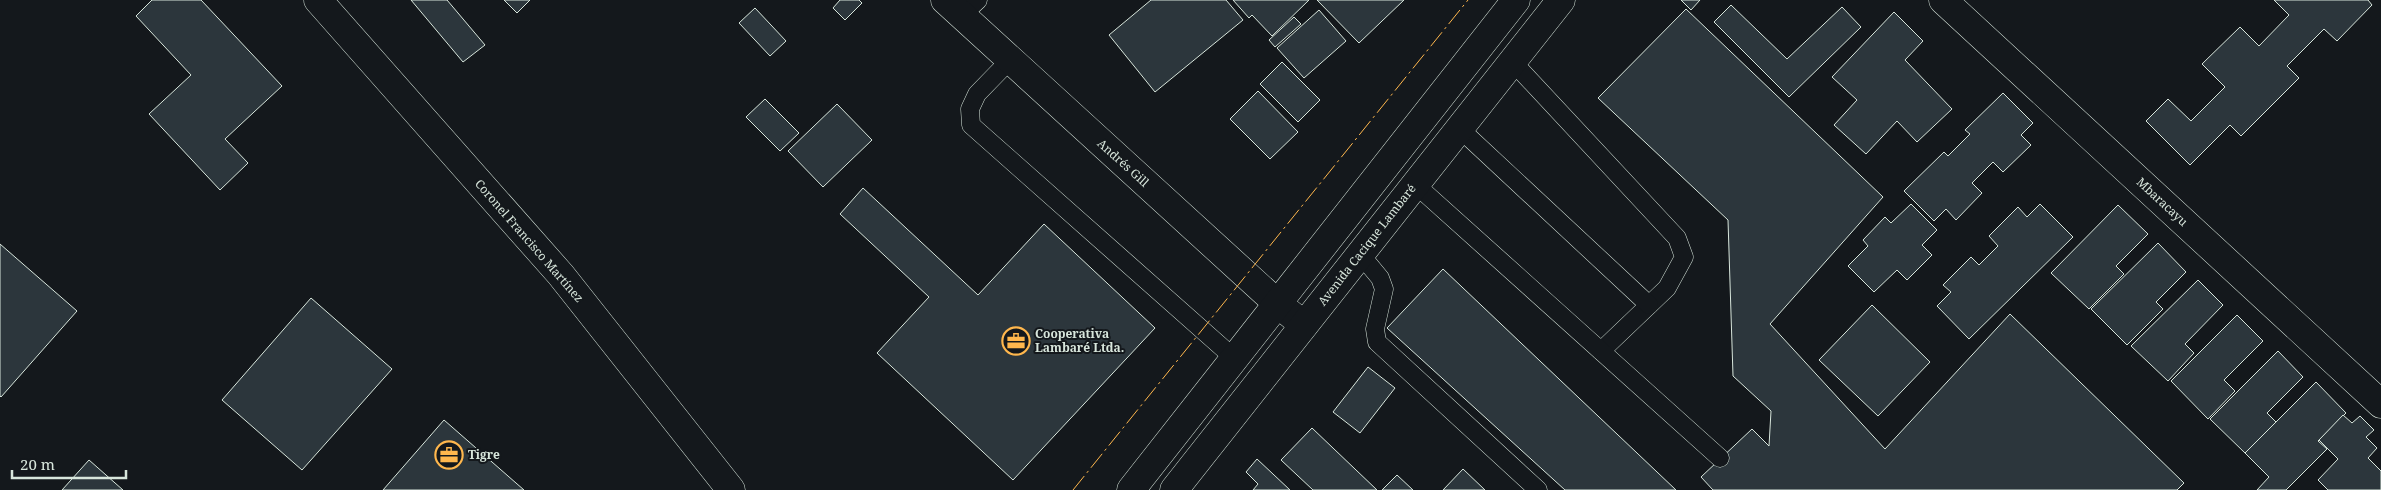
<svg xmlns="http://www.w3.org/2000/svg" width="2381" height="490" font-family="'Noto Serif',serif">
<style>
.building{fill:#2c363c;stroke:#d8e6dc}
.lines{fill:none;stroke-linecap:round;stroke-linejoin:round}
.lane-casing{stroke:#d8e6dc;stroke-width:19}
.street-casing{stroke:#d8e6dc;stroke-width:29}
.primary-casing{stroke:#d8e6dc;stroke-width:29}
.lane{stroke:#14181c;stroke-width:18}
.street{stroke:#14181c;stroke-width:28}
.primary{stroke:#14181c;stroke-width:28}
.power{stroke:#ffb74d;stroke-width:1;stroke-dasharray:18 4 2.5 4;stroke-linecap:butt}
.labels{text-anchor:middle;stroke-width:4;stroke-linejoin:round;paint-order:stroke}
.street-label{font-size:12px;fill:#d8e6dc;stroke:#14181c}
.poi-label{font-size:12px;font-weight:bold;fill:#d8e6dc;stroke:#14181c;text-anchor:start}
</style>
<rect width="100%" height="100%" fill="#14181c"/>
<!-- building -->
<g class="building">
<path d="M152,0h49l81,86 -57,53 23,24 -28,27 -71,-76 42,-39 -55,-59z"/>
<path d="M411,0h36l38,45 -22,17z"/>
<path d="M504,0h26l-13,13z"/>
<path d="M840,0h19l3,3 -17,17 -12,-12z"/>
<path d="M1151,0h75l17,20 -88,72 -46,-57z"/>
<path d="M1233,0h76l-37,36 -20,-21 -3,3z"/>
<path d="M1317,0h87l-45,43z"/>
<path d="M1681,0h19l-9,10z"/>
<path d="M2274,0h94l4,5 -35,36 -13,-12 -37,37 12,12 -58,58 -11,-11 -40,40 -44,-44 22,-22 23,22 34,-34 -23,-23 38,-37 19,19 30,-31z"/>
<path d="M1731,5l56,54 55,-52 19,20 -72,70 -75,-75z"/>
<path d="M755,8l31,33 -16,15 -31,-33z"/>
<path d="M1686,9l197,188 -113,127 115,125 125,-135 174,169 -7,7h-464l-12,-13 51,-48 17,17 2,-35 -38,-35 -5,-156 -130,-122z"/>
<path d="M1319,10l27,31 -42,37 -27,-30z"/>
<path d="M1894,12l29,29 -18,19 47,49 -35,33 -20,-21 -31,33 -32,-29 23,-25 -25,-23z"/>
<path d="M1294,17l7,7 -26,23 -6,-7z"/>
<path d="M1282,62l38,38 -22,22 -38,-38z"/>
<path d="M1258,91l40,41 -28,27 -40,-40z"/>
<path d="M2003,93l30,30 -12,12 10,10 -28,27 -10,-10 -21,21 10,10 -26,27 -10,-11 -12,12 -30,-30 40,-39 4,4 22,-22 -5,-4z"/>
<path d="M765,99l34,34 -19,18 -34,-34z"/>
<path d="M837,104l35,36 -49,47 -35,-36z"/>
<path d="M863,188l115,107 66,-71 111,104 -142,152 -136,-127 52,-56 -89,-83z"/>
<path d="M1911,204l26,26 -15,15 10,10 -25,25 -10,-10 -23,22 -26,-26 20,-20 -5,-6 22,-23 6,6z"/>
<path d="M2040,204l33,33 -104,102 -32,-33 14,-14 -8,-7 28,-28 8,8 19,-19 -9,-10 29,-29 9,10z"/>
<path d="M2118,205l30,29 -32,32 8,8 -35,35 -38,-36z"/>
<path d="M2158,243l28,29 -30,30 7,7 -36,36 -36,-36z"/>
<path d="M0,244l77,67 -76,86 -1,-1z"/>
<path d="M1443,269l233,221h-111l-178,-162z"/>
<path d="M2198,280l25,25 -38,39 9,9 -26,28 -37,-35z"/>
<path d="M311,298l81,71 -90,101 -80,-70z"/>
<path d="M1872,305l58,57 -52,54 -59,-56z"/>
<path d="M2237,315l26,26 -39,39 11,11 -27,28 -37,-38z"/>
<path d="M2278,351l25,26 -36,36 9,9 -31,31 -35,-34z"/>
<path d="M1368,367l27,21 -35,45 -27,-21z"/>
<path d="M2316,382l30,31 -28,28 9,8 -41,41h-29l12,-13 -24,-24z"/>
<path d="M2343,415l9,8 8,-7 14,14 -8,7 11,11 -9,10 13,13v19h-53l-10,-10 20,-21 -19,-19z"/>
<path d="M444,420l80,70h-141z"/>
<path d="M1312,428l65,62h-64l-32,-30z"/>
<path d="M1257,459l33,31h-37l5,-6 -12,-12z"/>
<path d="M89,460l34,30h-61z"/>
<path d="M1463,469l22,21h-42z"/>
<path d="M1397,475l16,15h-31z"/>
</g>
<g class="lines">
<!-- lane casing -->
<g class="lane-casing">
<g id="lane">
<path d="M961,16l17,-16"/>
<path d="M1010,60l-33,34 -7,15 1,16 263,233"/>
<path d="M1512,61l165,177 7,19 -17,31 -66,63"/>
<path d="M1459,128l190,177"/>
<path d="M1415,184l305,274"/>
<path d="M1361,255l19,23 4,11 -9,40 2,13 161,148"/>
</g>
</g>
<!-- street casing -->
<g class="street-casing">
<g id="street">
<path d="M318,0l243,275 170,215"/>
<path d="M945,0l333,304 26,21"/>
<path d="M1943,0l438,404"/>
</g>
</g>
<!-- primary casing -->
<g class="primary-casing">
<g id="primary">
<path d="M1131,490l385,-490"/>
<path d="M1174,490l387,-490"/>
</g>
</g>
<!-- lane -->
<use href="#lane" class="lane"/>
<!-- street -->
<use href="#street" class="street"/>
<!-- primary -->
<use href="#primary" class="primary"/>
<!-- power -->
<path class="power" d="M1073,490l395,-490"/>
</g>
<!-- icons -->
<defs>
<g id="office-ring" transform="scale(1.4375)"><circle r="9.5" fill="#14181c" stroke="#ffb74d" stroke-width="1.5"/><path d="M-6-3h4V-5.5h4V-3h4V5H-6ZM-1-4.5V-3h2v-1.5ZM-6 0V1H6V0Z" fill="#ffb74d"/></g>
</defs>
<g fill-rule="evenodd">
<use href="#office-ring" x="1016" y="341"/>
<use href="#office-ring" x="449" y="455"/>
</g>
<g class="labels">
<!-- street labels -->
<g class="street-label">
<text transform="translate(1123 163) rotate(42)" y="4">Andrés Gill</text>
<text transform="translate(2162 202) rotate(43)" y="4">Mbaracayu</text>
<text transform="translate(529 241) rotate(49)" y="4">Coronel Francisco Martínez</text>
<text transform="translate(1367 245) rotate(-52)" y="4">Avenida Cacique Lambaré</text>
</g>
<!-- poi labels -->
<g class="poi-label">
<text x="1035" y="338">Cooperativa<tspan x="1035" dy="14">Lambaré Ltda.</tspan></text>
<text x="468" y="459">Tigre</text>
</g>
</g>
<!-- scale -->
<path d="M12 470v8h114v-8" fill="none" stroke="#d8e6dc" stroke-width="2.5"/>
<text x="20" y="470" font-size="15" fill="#d8e6dc" stroke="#14181c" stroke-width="4" paint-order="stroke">20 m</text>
</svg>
